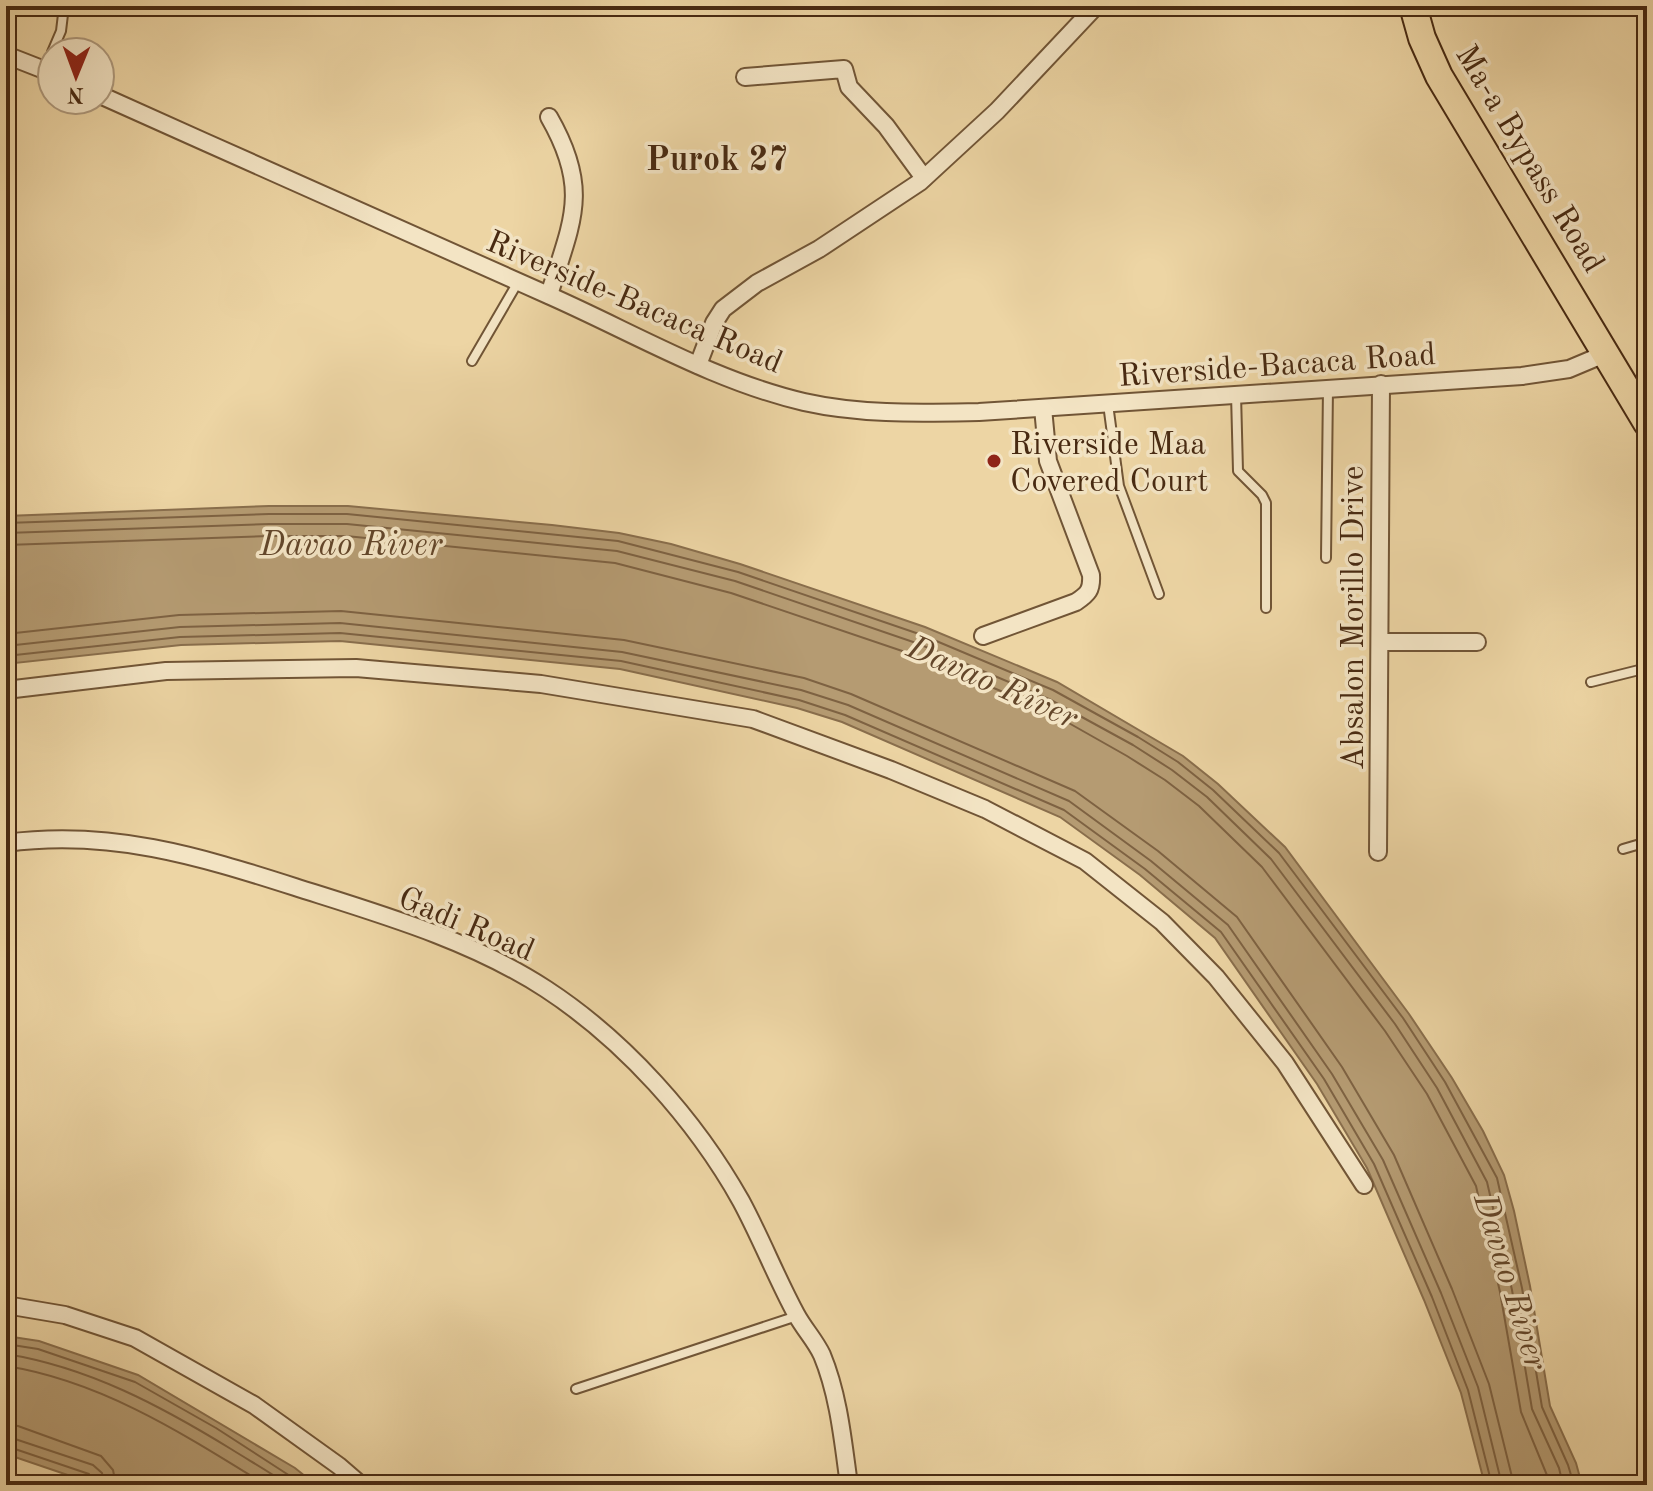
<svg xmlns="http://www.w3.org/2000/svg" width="1653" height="1491" font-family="'Old Standard TT',serif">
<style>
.water{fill:#b59b72;stroke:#896e4c;stroke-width:2}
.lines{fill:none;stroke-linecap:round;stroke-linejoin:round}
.shore{stroke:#7e6242;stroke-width:2}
.service-casing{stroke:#715536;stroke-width:12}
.minor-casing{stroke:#715536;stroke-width:20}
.primary-casing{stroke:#482a12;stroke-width:30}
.service{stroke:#f3e4c4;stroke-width:8}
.minor{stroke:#f3e4c4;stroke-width:16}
.primary{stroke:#edd5a4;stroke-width:26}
.poi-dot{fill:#8f2418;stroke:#f3e4c4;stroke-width:3}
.labels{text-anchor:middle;stroke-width:7;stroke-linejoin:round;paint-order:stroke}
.street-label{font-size:32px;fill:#482a12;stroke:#f3e4c4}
.poi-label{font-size:32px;fill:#482a12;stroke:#f3e4c4;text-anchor:start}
.neighbourhood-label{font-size:34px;font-weight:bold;fill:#482a12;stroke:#f3e4c4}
.water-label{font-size:34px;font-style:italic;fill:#63462a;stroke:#f3e4c4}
</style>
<rect width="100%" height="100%" fill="#edd5a4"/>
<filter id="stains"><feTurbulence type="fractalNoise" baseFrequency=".0025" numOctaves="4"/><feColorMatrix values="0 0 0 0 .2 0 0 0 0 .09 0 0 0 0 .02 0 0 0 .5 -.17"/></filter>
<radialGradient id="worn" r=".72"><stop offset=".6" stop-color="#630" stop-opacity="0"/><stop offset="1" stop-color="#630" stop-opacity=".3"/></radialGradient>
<!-- water -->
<g class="water">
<path d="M269,506h79l204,19 67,8 52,11 69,20 185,63 132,55 126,74 35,28 67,63 124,167 43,64 31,53 21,44 10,36 16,75 20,120 26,57 6,22h-97l-24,-92 -37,-93 -57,-132 -50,-84 -102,-146 -75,-63 -80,-58 -218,-95 -45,-14 -177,-39 -280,-28 -159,4 -175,19v-148z"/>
<path d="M6,1336l33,5 99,34 157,93 21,17h-219l-91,-31z"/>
</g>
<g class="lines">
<!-- shore -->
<g class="shore">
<path d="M6,523l263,-9h78l271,27 120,31 184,63 131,55 85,47 40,25 35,28 66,63 124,165 42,64 52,96 25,110 20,119 26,58 6,20"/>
<path d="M6,533l263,-9h78l270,27 118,30 184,63 130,55 84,46 39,25 35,27 64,62 124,165 42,64 50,94 25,108 20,119 27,59 4,17"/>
<path d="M6,545l263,-9h77l269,27 116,30 183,62 130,54 83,47 38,24 34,26 63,61 123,164 42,63 49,92 24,106 21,120 30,73"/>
<path d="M6,634l173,-19 162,-4 283,29 180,38 47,16 224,97 83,60 79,66 105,150 52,88 58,134 37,95 25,101"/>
<path d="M6,646l174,-19 160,-4 282,29 179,38 47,15 221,96 82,60 77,64 104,149 51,86 58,133 37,94 24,98"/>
<path d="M6,656l174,-19 160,-4 281,28 178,39 46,15 219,95 81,59 76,63 103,147 50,85 58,133 36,93 24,95"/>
<path d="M6,1344l32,5 97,33 81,46 88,57"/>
<path d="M6,1354c82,13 155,52 225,95 19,12 39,23 57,36"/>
<path d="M6,1366c96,15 179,69 260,119"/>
<path d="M6,1424l12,2 83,30 12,14 3,15"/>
<path d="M6,1436l87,29 9,8 2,12"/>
<path d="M6,1446l83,28 4,5 1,6"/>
</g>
<!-- service casing -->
<g class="service-casing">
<g id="service">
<path d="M52,52l9,-21 3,-25"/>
<path d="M472,361l46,-79"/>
<path d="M1236,394l2,77 24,24 4,8v105"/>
<path d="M1108,404l11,82 40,108"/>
<path d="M1326,558l2,-170"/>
<path d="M1591,682l56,-14"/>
<path d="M1623,849l24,-7"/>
<path d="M576,1389l221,-73"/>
</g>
</g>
<!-- minor casing -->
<g class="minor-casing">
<g id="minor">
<path d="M6,55l46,18"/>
<path d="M745,77l99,-8 5,18 37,39 38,52"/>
<path d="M100,95c149,67 298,133 448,200 84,37 166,86 256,107 58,13 117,11 175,10l543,-36 47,-7 38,-16"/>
<path d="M549,295c23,-74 42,-105 0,-178"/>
<path d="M698,365l16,-42 9,-14 34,-26 62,-34 101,-67 77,-71 99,-105"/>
<path d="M983,636l93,-34c12,-8 16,-12 15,-27l-43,-114 -5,-53"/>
<path d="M1381,642h96"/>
<path d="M6,690l160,-19 190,-3 185,16 212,35 138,51 94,39 100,52 77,61 54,55 69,86 79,122"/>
<path d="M6,843c104,-14 192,13 289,44 85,27 176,53 251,102 78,51 149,130 195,212 20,37 35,76 55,113 8,15 19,26 26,41 17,41 21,87 27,130"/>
<path d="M1378,852l3,-468"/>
<path d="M6,1305l59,10 70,23 119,67 85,61 22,19"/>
</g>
</g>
<!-- primary casing -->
<g class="primary-casing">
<path id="primary" d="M1413,6l9,32 17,38 208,347"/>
</g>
<!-- service -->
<use href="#service" class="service"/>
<!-- minor -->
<use href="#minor" class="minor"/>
<!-- primary -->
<use href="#primary" class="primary"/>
</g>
<!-- markers -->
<circle class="poi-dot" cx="994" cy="461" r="8"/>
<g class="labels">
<!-- street labels -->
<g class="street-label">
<text transform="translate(1531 158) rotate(59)" y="11">Ma-a Bypass Road</text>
<text transform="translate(635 301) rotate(23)" y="11">Riverside-Bacaca Road</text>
<text transform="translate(1277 364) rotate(-4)" y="11">Riverside-Bacaca Road</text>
<text transform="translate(1352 618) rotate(-90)" y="11">Absalon Morillo Drive</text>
<text transform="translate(467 923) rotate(23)" y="11">Gadi Road</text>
</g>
<!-- poi labels -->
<g class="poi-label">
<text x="1010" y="454">Riverside Maa<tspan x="1010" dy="37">Covered Court</tspan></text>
</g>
<!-- neighbourhood labels -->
<g class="neighbourhood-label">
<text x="717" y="170">Purok 27</text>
</g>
<!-- water labels -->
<g class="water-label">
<text x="351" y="555">Davao River</text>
<text transform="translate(993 681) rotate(24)" y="12">Davao River</text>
<text transform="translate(1512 1281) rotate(73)" y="12">Davao River</text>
</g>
</g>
<!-- margin -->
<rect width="1653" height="1491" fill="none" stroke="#edd5a4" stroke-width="32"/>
<rect x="8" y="8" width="1637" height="1475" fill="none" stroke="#482a12" stroke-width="4"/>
<rect x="16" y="16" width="1621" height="1459" fill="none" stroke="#482a12" stroke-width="2"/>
<!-- north arrow -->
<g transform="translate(76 76) rotate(181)"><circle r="38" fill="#f3e4c4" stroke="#af9a7d" stroke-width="2"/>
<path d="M0-6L14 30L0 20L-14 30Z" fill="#8f2418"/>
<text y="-12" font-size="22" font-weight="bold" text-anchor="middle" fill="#482a12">N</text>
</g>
<rect width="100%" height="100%" filter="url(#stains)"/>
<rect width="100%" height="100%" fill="url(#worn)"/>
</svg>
